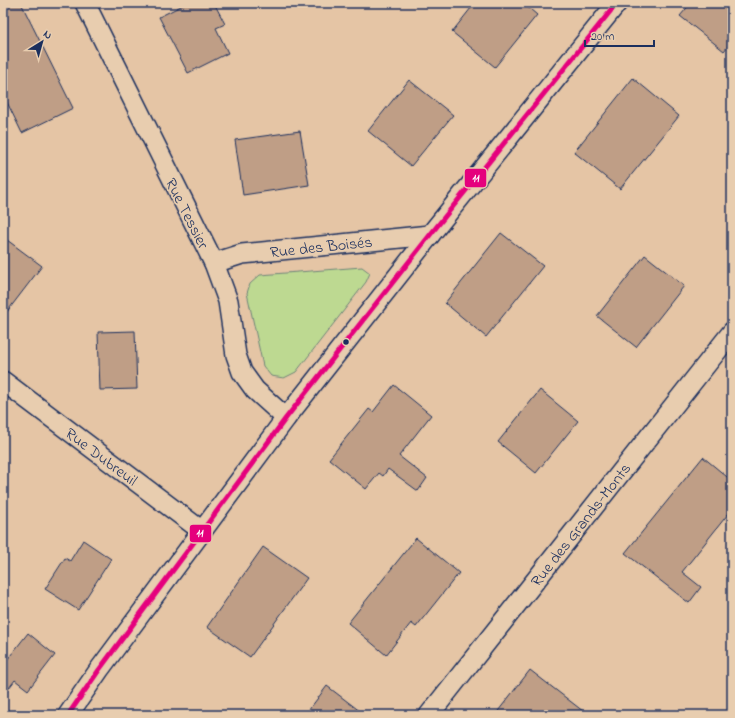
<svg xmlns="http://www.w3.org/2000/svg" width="735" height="718" font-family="'Indie Flower',sans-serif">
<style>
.green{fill:#bdd991;stroke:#6c8478}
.building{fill:#bf9e86;stroke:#1b2f5e}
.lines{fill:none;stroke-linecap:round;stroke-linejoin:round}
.minor-casing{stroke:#1b2f5e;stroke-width:22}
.minor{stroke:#e8cdaf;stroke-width:19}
.bus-1-casing{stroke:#e8cdaf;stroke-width:8}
.bus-1{stroke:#e5007d;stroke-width:5}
.bus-dot{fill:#1b2f5e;stroke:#e8cdaf;stroke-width:1.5}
.labels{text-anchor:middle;stroke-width:3.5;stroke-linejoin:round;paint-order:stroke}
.street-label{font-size:16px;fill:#1b2f5e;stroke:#e8cdaf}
.line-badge{stroke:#e8cdaf;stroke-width:1.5}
.badge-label{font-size:11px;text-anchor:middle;font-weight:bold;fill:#fff}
</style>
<rect width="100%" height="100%" fill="#e5c5a5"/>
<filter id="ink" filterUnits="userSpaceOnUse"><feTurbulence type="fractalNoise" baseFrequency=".025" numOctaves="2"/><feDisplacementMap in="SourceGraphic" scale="8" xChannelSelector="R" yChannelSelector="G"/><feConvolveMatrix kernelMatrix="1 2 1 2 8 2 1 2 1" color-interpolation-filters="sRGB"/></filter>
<g filter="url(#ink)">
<!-- green -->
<path class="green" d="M362,267l8,6 -4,9 -70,90 -12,6 -13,-2 -8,-10 -16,-73 3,-9 10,-9z"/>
<!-- building -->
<g class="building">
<path d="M3,3h18l52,105 -51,25 -19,-39z"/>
<path d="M187,3h27l11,21 -9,4 12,25 -40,20 -29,-56z"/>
<path d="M475,3h48l14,12 -42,52 -43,-35z"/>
<path d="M691,3h41v38l-8,10 -44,-35z"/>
<path d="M633,78l46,38 -59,73 -46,-37z"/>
<path d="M409,80l44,35 -42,51 -43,-35z"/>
<path d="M300,131l9,54 -66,10 -8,-55z"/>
<path d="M501,233l42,33 -57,71 -41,-34z"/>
<path d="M3,237l39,29 -39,51z"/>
<path d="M645,255l39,31 -48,61 -39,-31z"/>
<path d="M135,331l2,58 -37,1 -2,-58z"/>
<path d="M394,385l37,30 -32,41 28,22 -9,13 -30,-22 -5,7 -4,-3 -13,16 -37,-30 40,-50 4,3z"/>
<path d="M540,390l38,31 -42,52 -38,-31z"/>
<path d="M703,457l29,24v28l-50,63 19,15 -12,16 -64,-50z"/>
<path d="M416,538l43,35 -43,54 -5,-4 -25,32 -38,-32z"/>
<path d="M83,540l28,19 -33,51 -33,-21 20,-31 5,3z"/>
<path d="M263,547l44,31 -57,79 -43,-30z"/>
<path d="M28,633l27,22 -27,35 -13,-10 -12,16v-31z"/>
<path d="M530,670l58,45h-93z"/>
<path d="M327,686l38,29h-60z"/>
</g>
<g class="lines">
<!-- minor casing -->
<g class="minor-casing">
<g id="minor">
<path d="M85,3l129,260 14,38 8,54 6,17 13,18 31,28"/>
<path d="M214,263l28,-9 188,-19"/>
<path d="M3,381l199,150"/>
<path d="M68,715l31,-45 187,-252 144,-183 187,-232"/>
<path d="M429,715l303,-383"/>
</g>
</g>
<!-- minor -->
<use href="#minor" class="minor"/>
<!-- bus-1 casing -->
<g class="bus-1-casing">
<path id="bus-1" d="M68,715l31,-45 187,-252 144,-183 187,-232"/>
</g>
<!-- bus-1 -->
<use href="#bus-1" class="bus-1"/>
</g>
</g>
<!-- markers -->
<circle class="bus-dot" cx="346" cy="342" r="3.5"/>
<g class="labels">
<!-- street labels -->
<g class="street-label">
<text transform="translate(188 213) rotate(63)" y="6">Rue Tessier</text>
<text transform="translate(321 246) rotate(-6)" y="6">Rue des Boisés</text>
<text transform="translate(102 456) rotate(37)" y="6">Rue Dubreuil</text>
<text transform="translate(580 524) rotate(-52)" y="6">Rue des Grands-Monts</text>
</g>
</g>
<g class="line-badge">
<rect x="464" y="168" width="23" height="20" rx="4" fill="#e5007d"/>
<rect x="189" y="524" width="23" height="19" rx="4" fill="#e5007d"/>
</g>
<g class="badge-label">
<text x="476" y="182">11</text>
<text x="200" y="537">11</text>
</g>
<!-- margin -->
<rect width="735" height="718" fill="none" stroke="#e8cdaf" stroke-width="16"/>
<rect x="8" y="8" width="719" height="702" fill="none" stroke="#1b2f5e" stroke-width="1.5" filter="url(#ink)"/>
<!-- north arrow -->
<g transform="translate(42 42) rotate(37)" stroke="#e8cdaf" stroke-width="3" paint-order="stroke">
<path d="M0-3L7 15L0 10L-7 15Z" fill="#1b2f5e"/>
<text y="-6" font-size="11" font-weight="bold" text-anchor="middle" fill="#1b2f5e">N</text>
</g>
<!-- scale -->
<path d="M585 40v6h69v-6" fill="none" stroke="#1b2f5e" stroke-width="2"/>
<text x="591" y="40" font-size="12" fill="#1b2f5e" stroke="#e8cdaf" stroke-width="3" paint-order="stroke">20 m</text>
</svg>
